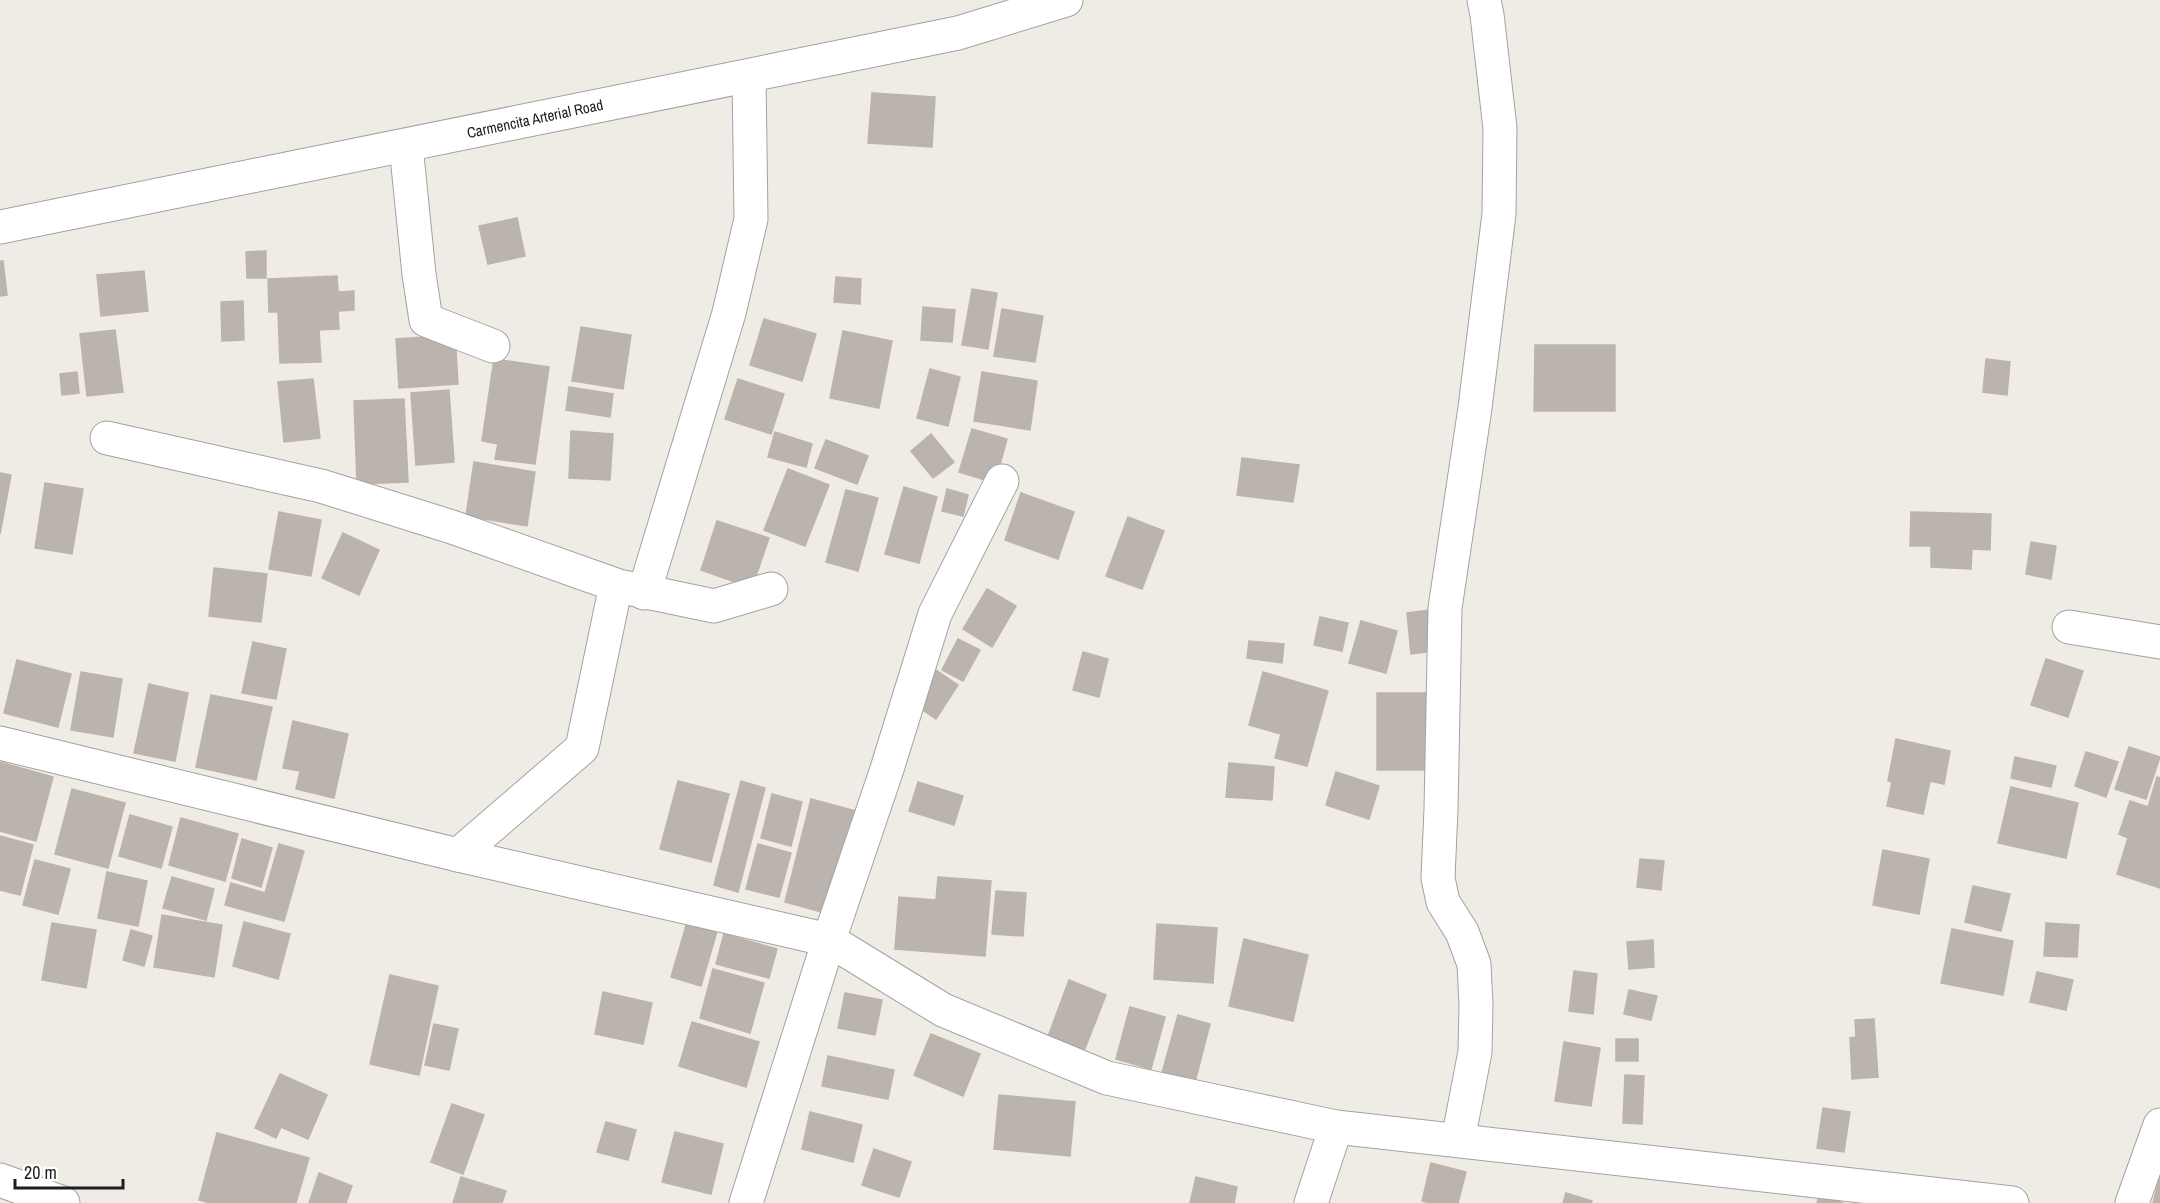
<svg xmlns="http://www.w3.org/2000/svg" width="2160" height="1203" font-family="'Archivo Narrow',sans-serif">
<style>
.building{fill:#bbb4ae;stroke:#bfb3a8;stroke-width:1.5}
.lines{fill:none;stroke-linecap:round;stroke-linejoin:round}
.minor-casing{stroke:#a2a2a2;stroke-width:35}
.minor{stroke:#fff;stroke-width:33}
.labels{text-anchor:middle;stroke-width:6;stroke-linejoin:round;paint-order:stroke}
.street-label{font-size:15px;fill:#1e1e1e;stroke:#fff}
</style>
<rect width="100%" height="100%" fill="#eeece4"/>
<!-- building -->
<g class="building">
<path d="M872,93l63,4 -3,50 -64,-4z"/>
<path d="M517,218l8,38 -37,8 -9,-38z"/>
<path d="M266,251v27h-19l-1,-26z"/>
<path d="M0,261h3l4,34 -7,1z"/>
<path d="M144,271l4,40 -47,5 -4,-41z"/>
<path d="M337,276l1,16 16,-1v19l-16,1 1,18 -20,1 2,32 -41,1 -2,-51h-9l-1,-33z"/>
<path d="M836,277l25,2 -1,25 -26,-2z"/>
<path d="M972,289l25,4 -9,56 -26,-4z"/>
<path d="M243,301l1,39 -22,1 -1,-39z"/>
<path d="M923,307l32,3 -3,32 -31,-2z"/>
<path d="M1002,309l41,7 -8,46 -41,-6z"/>
<path d="M764,319l52,15 -14,47 -52,-16z"/>
<path d="M581,327l50,8 -8,54 -51,-8z"/>
<path d="M115,330l8,62 -36,4 -7,-62z"/>
<path d="M843,331l49,10 -13,67 -49,-10z"/>
<path d="M455,335l3,49 -59,4 -3,-49z"/>
<path d="M1535,345h80v66h-81z"/>
<path d="M494,359l55,8 -14,97 -40,-5 3,-15 -16,-3z"/>
<path d="M1986,359l24,3 -3,33 -24,-3z"/>
<path d="M930,369l30,8 -12,49 -31,-8z"/>
<path d="M77,372l2,21 -17,2 -2,-21z"/>
<path d="M982,372l55,9 -7,49 -56,-9z"/>
<path d="M313,379l7,59 -36,4 -6,-60z"/>
<path d="M738,379l46,15 -13,40 -46,-15z"/>
<path d="M569,387l44,7 -3,23 -44,-7z"/>
<path d="M449,390l5,72 -38,3 -5,-72z"/>
<path d="M404,399l4,83 -51,2 -3,-83z"/>
<path d="M972,429l35,10 -12,44 -36,-11z"/>
<path d="M571,431l42,3 -3,46 -41,-2z"/>
<path d="M775,432l37,12 -6,23 -38,-10z"/>
<path d="M931,434l23,28 -21,16 -22,-27z"/>
<path d="M826,440l42,16 -11,28 -42,-16z"/>
<path d="M1242,458l57,7 -6,37 -56,-7z"/>
<path d="M474,462l61,10 -8,54 -61,-10z"/>
<path d="M788,469l41,16 -24,61 -41,-16z"/>
<path d="M0,473l11,2 -11,59z"/>
<path d="M45,483l38,6 -11,65 -37,-6z"/>
<path d="M904,487l33,10 -18,66 -34,-9z"/>
<path d="M947,489l21,6 -5,21 -21,-5z"/>
<path d="M846,490l32,8 -20,73 -32,-9z"/>
<path d="M1021,493l53,19 -16,47 -53,-19z"/>
<path d="M279,512l42,8 -10,56 -42,-7z"/>
<path d="M1911,512l80,2 -1,36 -18,-1 -1,20 -40,-2v-21h-21z"/>
<path d="M1128,517l36,14 -22,58 -36,-13z"/>
<path d="M717,521l52,17 -17,50 -51,-18z"/>
<path d="M343,533l36,17 -20,45 -37,-17z"/>
<path d="M2031,542l25,4 -5,33 -25,-5z"/>
<path d="M214,568l53,6 -6,48 -52,-6z"/>
<path d="M987,589l29,17 -24,41 -29,-18z"/>
<path d="M1438,609l4,41 -31,4 -4,-41z"/>
<path d="M1320,617l28,6 -6,28 -28,-6z"/>
<path d="M1361,621l36,10 -11,42 -37,-10z"/>
<path d="M958,639l22,11 -17,31 -21,-11z"/>
<path d="M1249,641l35,3 -2,19 -35,-5z"/>
<path d="M253,642l33,7 -10,50 -34,-6z"/>
<path d="M1083,652l25,7 -9,38 -26,-7z"/>
<path d="M2046,659l37,12 -15,46 -37,-12z"/>
<path d="M17,660l54,14 -13,53 -54,-14z"/>
<path d="M936,670l22,15 -22,34 -22,-15z"/>
<path d="M81,672l41,7 -9,58 -42,-7z"/>
<path d="M1263,672l65,19 -21,75 -32,-8 6,-24 -32,-9z"/>
<path d="M149,684l39,9 -13,68 -41,-8z"/>
<path d="M1377,693h55l1,77h-56z"/>
<path d="M211,695l61,12 -16,73 -60,-13z"/>
<path d="M293,721l55,13 -14,64 -38,-9 4,-18 -17,-3z"/>
<path d="M1896,739l54,12 -6,33 -14,-3 -7,33 -36,-8 5,-24 -4,-1z"/>
<path d="M2129,747l31,10 -14,42 -31,-10z"/>
<path d="M2086,752l32,10 -12,35 -31,-11z"/>
<path d="M2015,757l41,9 -5,21 -40,-9z"/>
<path d="M0,762l53,15 -17,64 -36,-10z"/>
<path d="M1229,763l45,4 -2,33 -46,-3z"/>
<path d="M1336,772l43,14 -10,33 -43,-14z"/>
<path d="M2157,777l3,1v110l-43,-14 11,-36 -9,-4 11,-33 18,6z"/>
<path d="M678,781l51,13 -18,68 -51,-13z"/>
<path d="M741,781l24,7 -27,104 -24,-7z"/>
<path d="M918,782l45,14 -9,29 -45,-14z"/>
<path d="M2011,787l67,16 -12,55 -68,-15z"/>
<path d="M72,789l53,14 -17,65 -53,-14z"/>
<path d="M772,794l30,8 -11,44 -30,-8z"/>
<path d="M811,799l45,12 -27,103 -44,-12z"/>
<path d="M130,815l42,12 -11,41 -42,-12z"/>
<path d="M181,818l57,16 -13,47 -56,-16z"/>
<path d="M0,836l33,9 -13,50 -20,-5z"/>
<path d="M242,839l30,9 -11,39 -29,-9z"/>
<path d="M279,844l25,7 -20,70 -59,-16 6,-22 34,10z"/>
<path d="M758,844l33,9 -12,44 -33,-8z"/>
<path d="M1883,850l46,9 -10,55 -46,-9z"/>
<path d="M1640,859l24,2 -3,29 -24,-3z"/>
<path d="M35,860l35,9 -12,45 -35,-9z"/>
<path d="M107,872l40,9 -9,45 -40,-8z"/>
<path d="M172,877l42,12 -8,31 -43,-12z"/>
<path d="M938,877l53,4 -6,75 -90,-7 4,-52 37,3z"/>
<path d="M1973,886l37,8 -9,37 -36,-9z"/>
<path d="M996,891l30,2 -3,43 -31,-2z"/>
<path d="M162,915l60,10 -8,52 -60,-10z"/>
<path d="M688,919l30,9 -17,58 -30,-9z"/>
<path d="M244,922l46,12 -12,45 -45,-13z"/>
<path d="M52,923l44,7 -10,58 -44,-8z"/>
<path d="M2046,923l33,2 -2,32 -33,-1z"/>
<path d="M1157,924l60,4 -4,55 -59,-4z"/>
<path d="M1952,929l61,12 -10,54 -62,-12z"/>
<path d="M131,930l21,6 -8,30 -21,-6z"/>
<path d="M724,934l53,15 -8,29 -53,-14z"/>
<path d="M1244,939l64,16 -15,66 -64,-15z"/>
<path d="M1653,940l1,27 -25,2 -2,-27z"/>
<path d="M713,969l51,14 -14,50 -50,-15z"/>
<path d="M1574,971l23,3 -4,40 -24,-3z"/>
<path d="M2037,972l36,8 -7,30 -36,-8z"/>
<path d="M390,975l48,11 -19,89 -49,-11z"/>
<path d="M1069,980l37,15 -24,61 -36,-14z"/>
<path d="M1629,990l28,6 -6,24 -27,-6z"/>
<path d="M603,992l49,11 -9,41 -48,-10z"/>
<path d="M845,993l37,7 -7,35 -37,-7z"/>
<path d="M1130,1007l35,10 -14,52 -35,-10z"/>
<path d="M1178,1015l32,9 -15,58 -33,-9z"/>
<path d="M1874,1019l4,58 -26,2 -2,-41 6,-1 -1,-17z"/>
<path d="M692,1022l67,20 -13,45 -67,-21z"/>
<path d="M434,1024l24,5 -9,41 -24,-5z"/>
<path d="M931,1034l49,20 -17,42 -49,-21z"/>
<rect x="1616" y="1039" width="22" height="22"/>
<path d="M1564,1042l36,6 -9,58 -36,-5z"/>
<path d="M828,1056l66,14 -6,29 -66,-13z"/>
<path d="M280,1074l47,21 -19,44 -27,-12 -5,11 -21,-10z"/>
<path d="M1625,1075l19,1 -2,48 -19,-1z"/>
<path d="M999,1095l76,7 -5,54 -76,-7z"/>
<path d="M452,1104l32,11 -21,59 -32,-12z"/>
<path d="M1823,1108l27,4 -6,40 -27,-4z"/>
<path d="M810,1112l52,13 -9,37 -51,-13z"/>
<path d="M606,1122l30,8 -8,30 -31,-8z"/>
<path d="M675,1132l48,12 -12,50 -49,-12z"/>
<path d="M217,1133l92,25 -13,45h-85l-12,-3z"/>
<path d="M874,1149l37,13 -12,35 -37,-12z"/>
<path d="M1431,1163l35,9 -8,31h-28l-8,-2z"/>
<path d="M319,1173l33,13 -6,17h-37z"/>
<path d="M2160,1176v27h-7z"/>
<path d="M461,1177l45,14 -4,12h-49z"/>
<path d="M1196,1177l41,10 -3,16h-44z"/>
<path d="M1566,1193l26,8 -1,2h-28z"/>
<path d="M1819,1195l24,8h-26z"/>
</g>
<g class="lines">
<!-- minor casing -->
<g class="minor-casing">
<g id="minor">
<path d="M406,146l13,128 7,46 67,26"/>
<path d="M0,227l958,-194 108,-33"/>
<path d="M107,438l214,48 131,41 164,58 -34,163 -124,107"/>
<path d="M623,587l91,19 57,-17"/>
<path d="M644,593l85,-280 22,-94 -2,-143"/>
<path d="M2069,627l91,15"/>
<path d="M0,743l458,112 371,85 114,70 164,68 229,49 676,76"/>
<path d="M1458,1140l17,-88 1,-47 -2,-41 -12,-32 -19,-30 -5,-24 3,-69 4,-201 30,-200 24,-194 1,-86 -13,-113 -3,-15"/>
<path d="M0,1180l63,23"/>
<path d="M746,1203l83,-263 58,-171 48,-155 67,-133"/>
<path d="M1311,1203l25,-76"/>
<path d="M2132,1203l28,-78"/>
</g>
</g>
<!-- minor -->
<use href="#minor" class="minor"/>
</g>
<g class="labels">
<!-- street labels -->
<g class="street-label">
<text transform="translate(535 119) rotate(-12)" y="5">Carmencita Arterial Road</text>
</g>
</g>
<!-- scale -->
<path d="M15 1179v9h108v-9" fill="none" stroke="#1e1e1e" stroke-width="3"/>
<text x="24" y="1179" font-size="18" fill="#1e1e1e" stroke="#ffffff" stroke-width="4.5" paint-order="stroke">20 m</text>
</svg>
